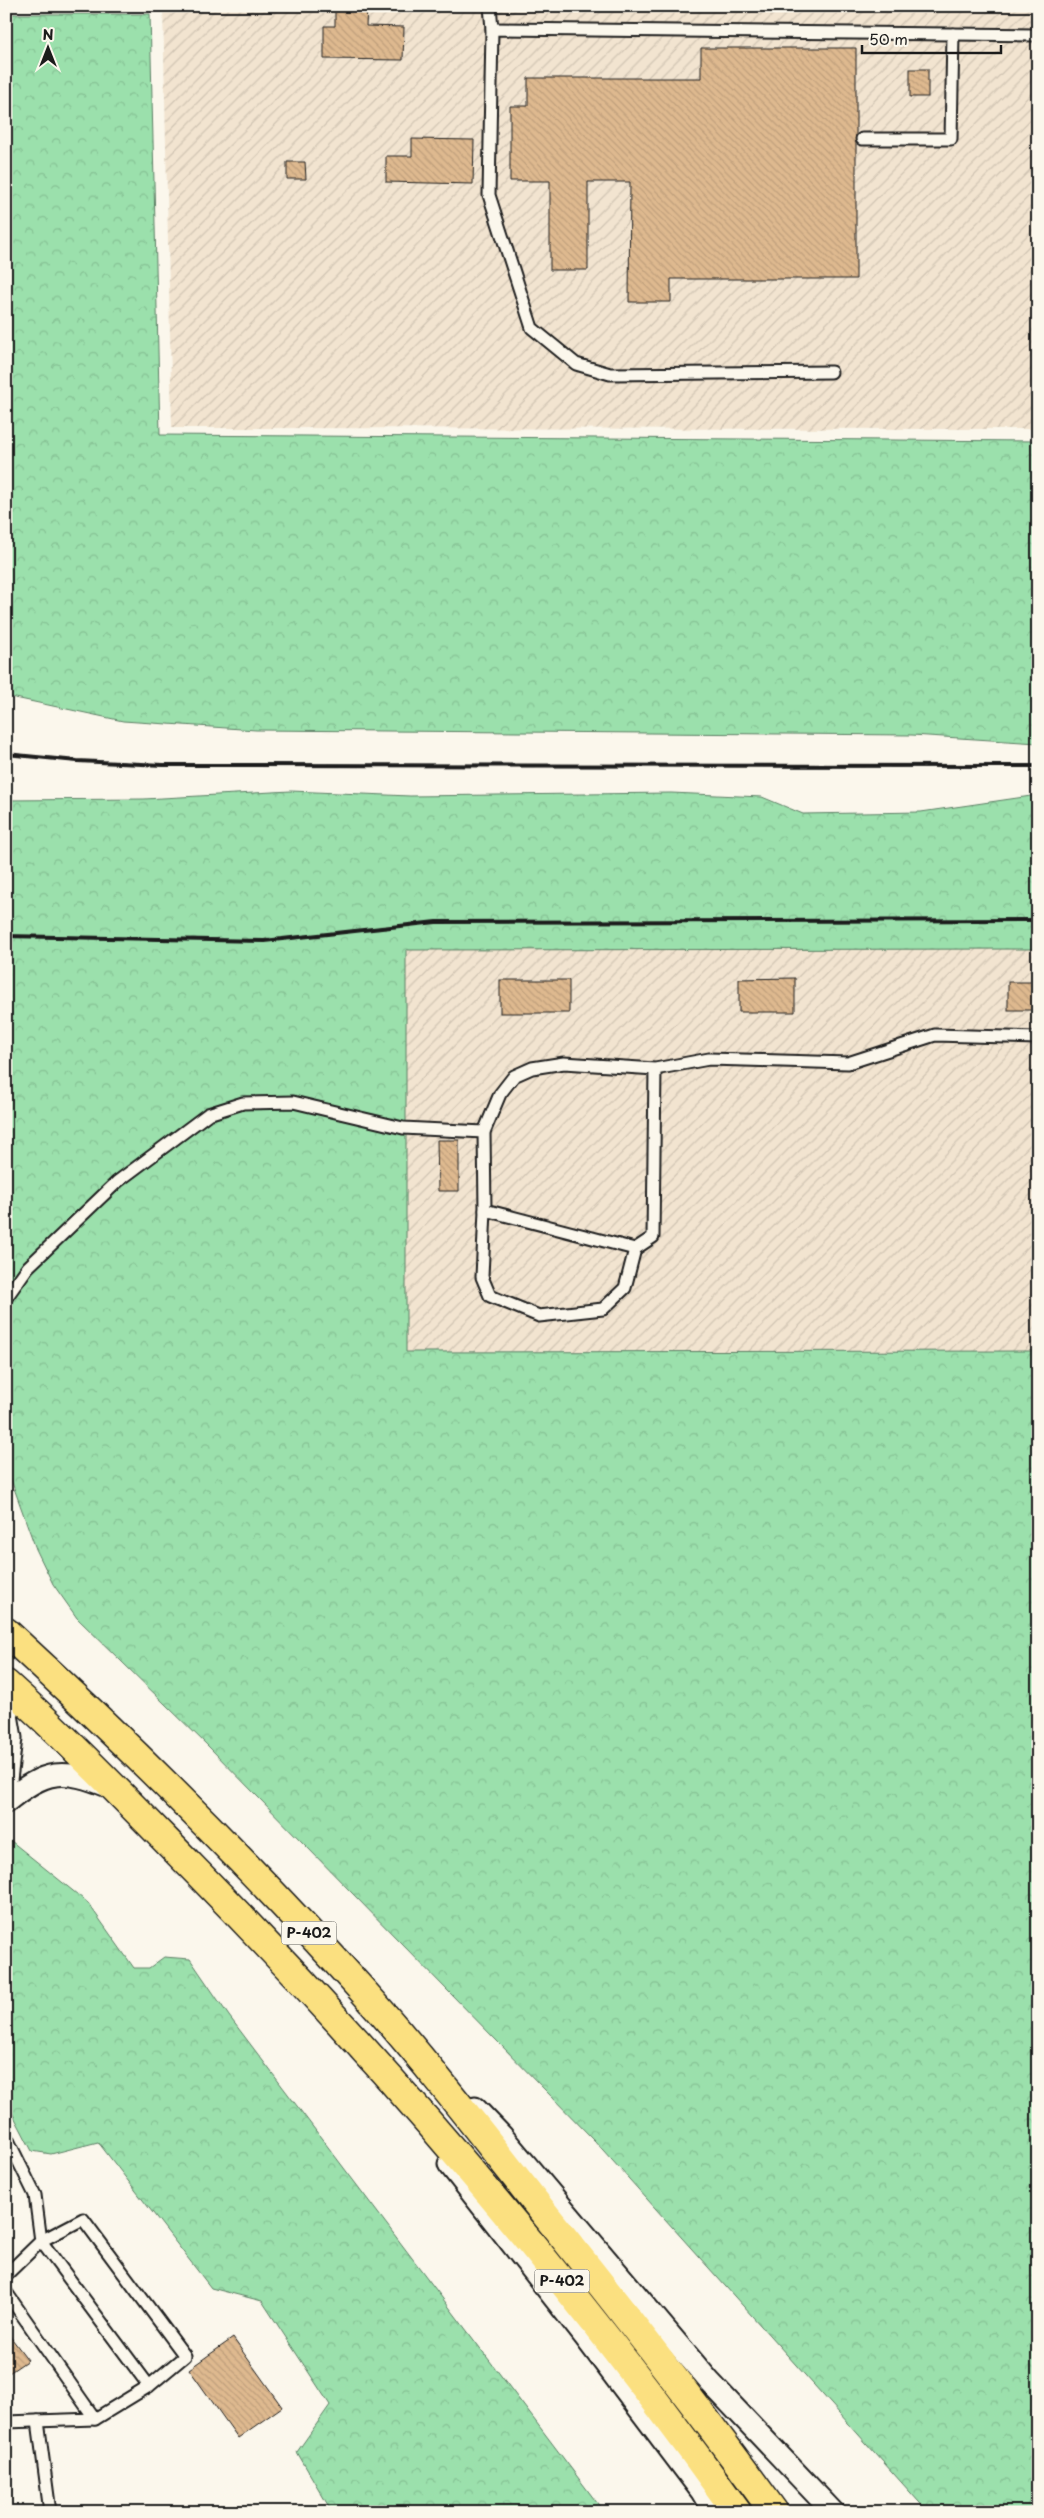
<svg xmlns="http://www.w3.org/2000/svg" width="1044" height="2518" font-family="'Playpen Sans',sans-serif">
<style>
.industrial{fill:url(#industrial-furrows)}
.forest{fill:url(#forest-crowns);stroke:#5c7e64}
.building{fill:url(#building-back-hatch);stroke:#1c1c1c}
.lines{fill:none;stroke-linecap:round;stroke-linejoin:round}
.service-casing{stroke:#1c1c1c;stroke-width:15}
.minor-casing{stroke:#1c1c1c;stroke-width:25}
.primary-casing{stroke:#1c1c1c;stroke-width:31}
.service{stroke:#fbf7ec;stroke-width:11}
.minor{stroke:#fbf7ec;stroke-width:21}
.primary{stroke:#fbe080;stroke-width:28}
.rail{stroke:#1c1c1c;stroke-width:4}
.labels{text-anchor:middle;stroke-width:4;stroke-linejoin:round;paint-order:stroke}
.shield{fill:#fbf7ec;stroke:#5f5e5a;stroke-width:1}
.shield-label{font-size:14px;font-weight:bold;fill:#1c1c1c}
</style>
<defs>
<pattern id="industrial-furrows" width="10" height="10" patternUnits="userSpaceOnUse" patternTransform="scale(1.25)"><rect width="10" height="10" fill="#f2e4d0"/><path d="M-1 1l2-2M0 10L10 0M9 11l2-2" fill="none" stroke="#cfc3b2"/></pattern>
<pattern id="forest-crowns" width="20" height="18" patternUnits="userSpaceOnUse" patternTransform="scale(1.25)"><rect width="20" height="18" fill="#9be0ac"/><path d="M2 6a3 3 0 1 1 6 0M12 15a3 3 0 1 1 6 0" fill="none" stroke="#85c093"/></pattern>
<pattern id="building-back-hatch" width="6" height="6" patternUnits="userSpaceOnUse" patternTransform="scale(1.25)"><rect width="6" height="6" fill="#deb98f"/><path d="M-1 5l2 2M0 0l6 6M5-1l2 2" fill="none" stroke="#be9e7b"/></pattern>
</defs>
<rect width="100%" height="100%" fill="#fbf7ec"/>
<filter id="ink" filterUnits="userSpaceOnUse"><feTurbulence type="fractalNoise" baseFrequency=".02" numOctaves="2"/><feDisplacementMap in="SourceGraphic" scale="10" xChannelSelector="R" yChannelSelector="G"/><feConvolveMatrix kernelMatrix="1 2 1 2 8 2 1 2 1" color-interpolation-filters="sRGB"/></filter>
<g filter="url(#ink)">
<!-- industrial -->
<g class="industrial">
<path d="M163,6h875v423l-866,-1z"/>
<path d="M406,949h632v402l-632,1z"/>
</g>
<!-- forest -->
<g class="forest">
<path d="M6,14h144l10,421 878,6v302l-126,-8 -656,-5 -133,-9 -117,-25z"/>
<path d="M291,791l119,5 261,-3 91,4 41,17 118,-2 117,-17v154l-632,1v402l632,-1v1161h-110l-334,-372 -385,-393 -132,-129 -24,-34 -17,-35 -30,-83v-666l138,-1z"/>
<path d="M6,1840l5,1 77,62 46,65h15l15,-11 26,2 39,57 375,496h-272l-35,-60 33,-47 -68,-104 -51,-13 -113,-146 -47,12 -19,-3 -26,-50z"/>
</g>
<!-- building -->
<g class="building">
<path d="M335,6h32l-1,20 38,1 -1,33 -79,-1v-33h11z"/>
<path d="M701,48h155v231h-185v23h-42l1,-120h-42v88h-38v-89h-40v-75h18v-28h173z"/>
<rect x="910" y="69" width="18" height="28"/>
<path d="M412,139l62,1 -1,44 -87,-2v-26h26z"/>
<path d="M287,162h18l1,17h-19z"/>
<path d="M795,978v34h-56v-33z"/>
<rect x="500" y="980" width="69" height="33"/>
<rect x="1008" y="982" width="30" height="28"/>
<path d="M437,1140h22v51h-21z"/>
<path d="M6,2331l22,29 -22,15z"/>
<path d="M233,2338l49,69 -44,31 -49,-69z"/>
</g>
<g class="lines">
<!-- service casing -->
<g class="service-casing">
<g id="service">
<path d="M490,6l2,23"/>
<path d="M862,139h89l2,-105"/>
<path d="M831,372l-221,2 -34,-10 -44,-36 -43,-133 3,-166 546,6"/>
<path d="M655,1069l-2,168 -18,12 -150,-39 -1,-78 16,-38 14,-18 18,-8 32,-5 91,6 54,-10 139,4 87,-28 103,3"/>
<path d="M485,1210l-3,67 8,19 49,20 64,-7 22,-21 10,-39"/>
<path d="M6,1298l22,-31 89,-85 91,-68 35,-11 50,-1 110,26 81,4"/>
<path d="M6,2136l29,59 6,46 108,145"/>
<path d="M6,2275l35,-34 42,-22 102,137 -36,30 -54,33 -89,3"/>
<path d="M6,2292l89,127"/>
<path d="M38,2421l12,91"/>
</g>
</g>
<!-- minor casing -->
<g class="minor-casing">
<g id="minor">
<path d="M6,1709l5,29 -5,42"/>
<path d="M6,1802c40,-33 57,-34 104,-15"/>
<path d="M475,2108l27,28 207,245 124,131"/>
<path d="M449,2164l136,173 117,155 12,20"/>
</g>
</g>
<!-- primary casing -->
<g class="primary-casing">
<g id="primary">
<path d="M6,1632c124,114 244,233 356,358 62,69 118,142 175,214 81,101 161,203 237,308"/>
<path d="M6,1684c65,58 125,121 186,183 198,201 381,416 545,645"/>
</g>
</g>
<!-- service -->
<use href="#service" class="service"/>
<!-- minor -->
<use href="#minor" class="minor"/>
<!-- primary -->
<use href="#primary" class="primary"/>
<!-- rail -->
<g class="rail">
<path d="M6,754l71,7 86,4 875,1"/>
<path d="M6,936l258,5 172,-19 602,-2"/>
</g>
</g>
</g>
<g class="labels">
<!-- shield labels -->
<g class="shield">
<rect x="281.5" y="1921.5" width="55" height="23" rx="4"/>
<rect x="534.5" y="2269.5" width="55" height="23" rx="4"/>
</g>
<g class="shield-label">
<text x="309" y="1938">Р-402</text>
<text x="562" y="2286">Р-402</text>
</g>
</g>
<!-- margin -->
<rect width="1044" height="2518" fill="none" stroke="#fbf7ec" stroke-width="25"/>
<rect x="12" y="12" width="1019" height="2493" fill="none" stroke="#1c1c1c" stroke-width="2" filter="url(#ink)"/>
<!-- north arrow -->
<g transform="translate(48 48)" stroke="#fbf7ec" stroke-width="4" paint-order="stroke">
<path d="M0-4L9 19L0 12L-9 19Z" fill="#1c1c1c"/>
<text y="-8" font-size="14" font-weight="bold" text-anchor="middle" fill="#1c1c1c">N</text>
</g>
<!-- scale -->
<path d="M862 45v8h139v-8" fill="none" stroke="#1c1c1c" stroke-width="2.5"/>
<text x="869" y="45" font-size="15" fill="#1c1c1c" stroke="#fbf7ec" stroke-width="4" paint-order="stroke">50 m</text>
</svg>
